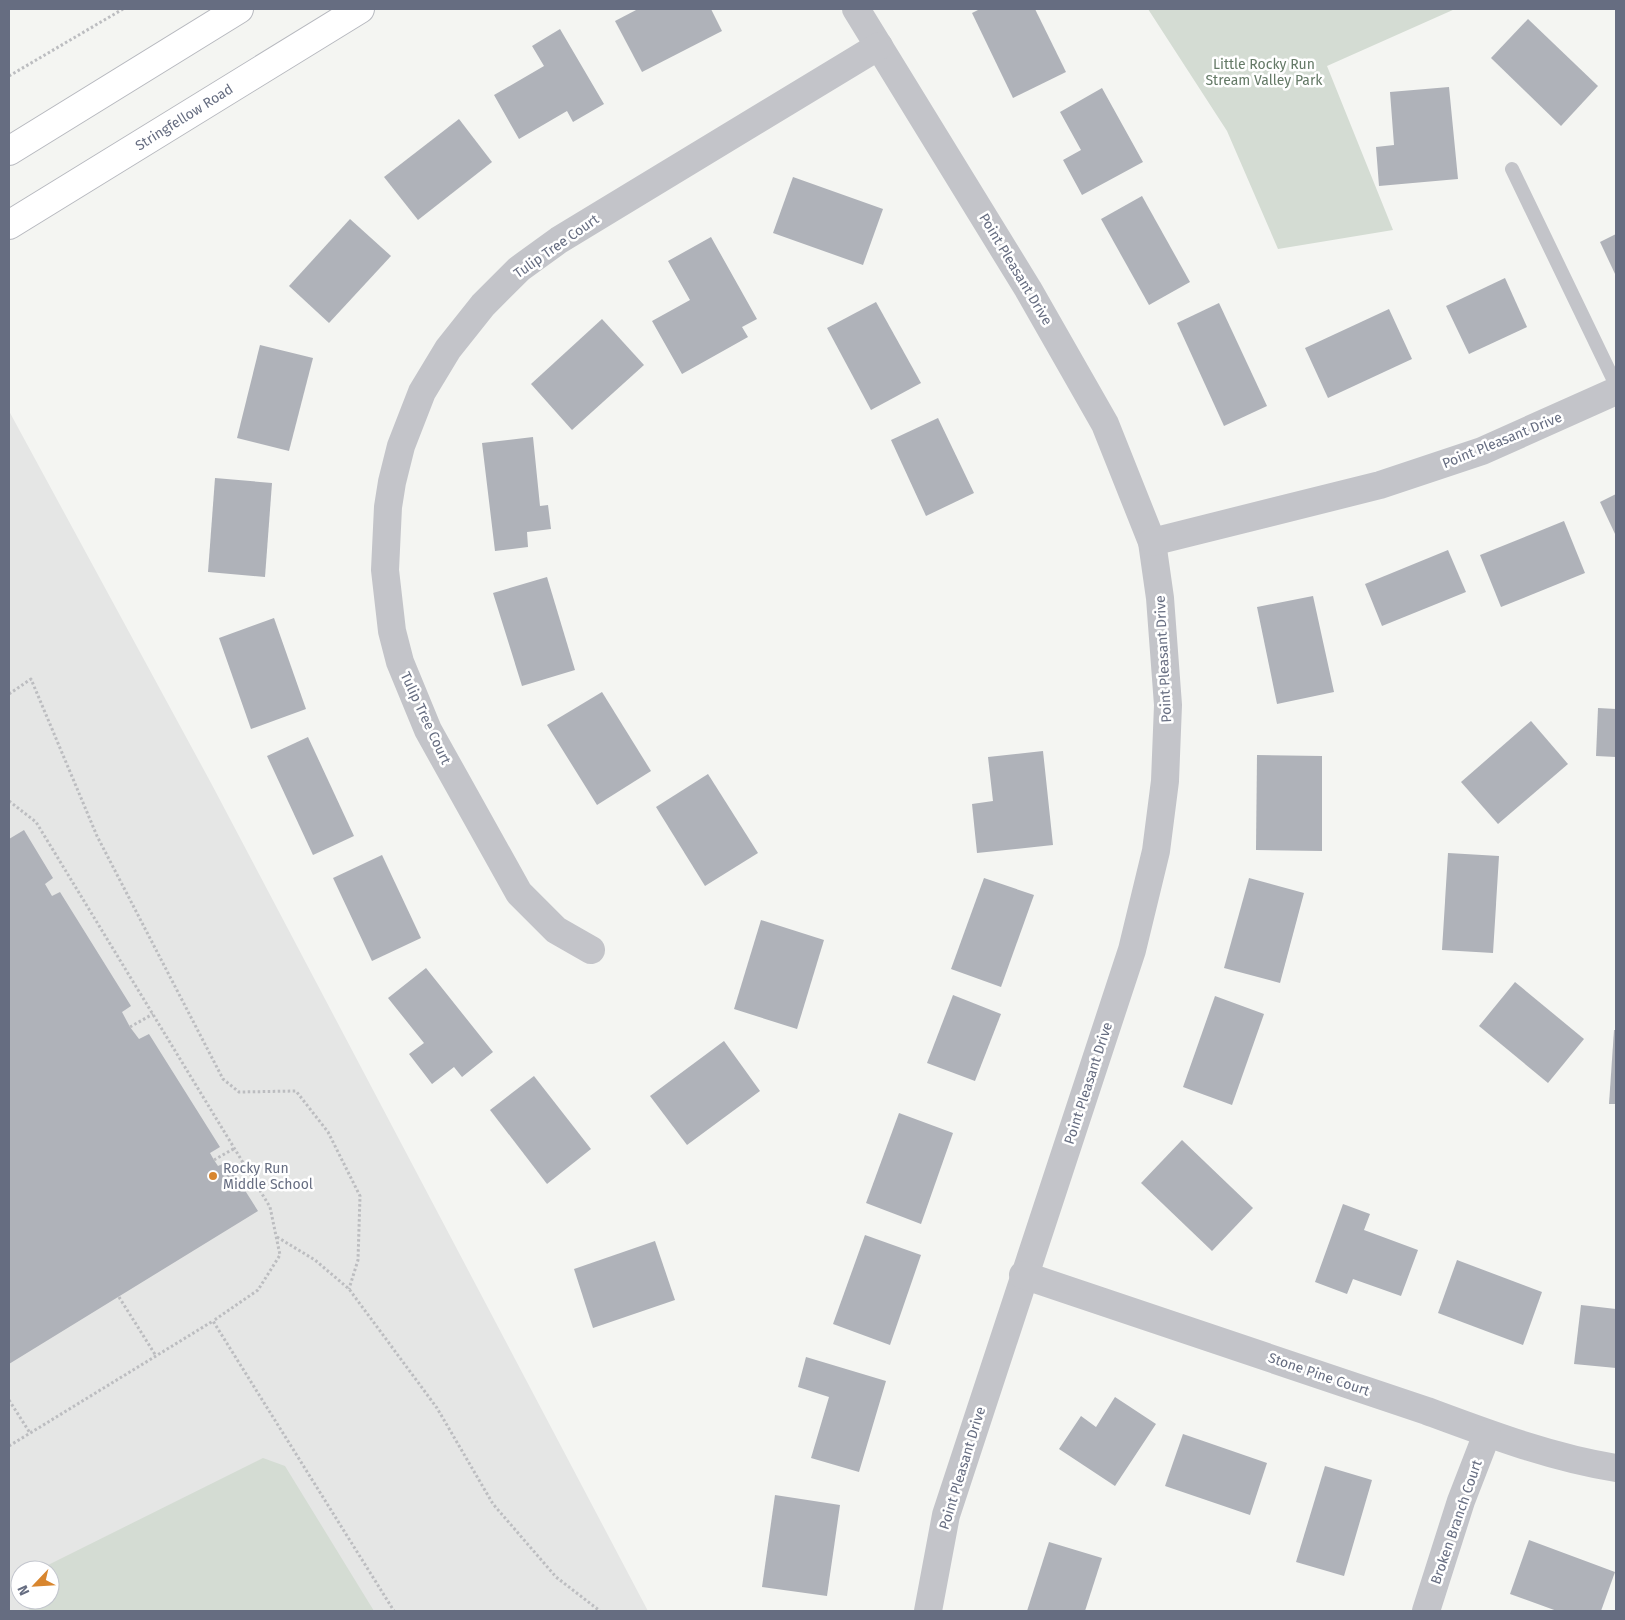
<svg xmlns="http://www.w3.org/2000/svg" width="1625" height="1620" font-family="'Fira Sans',sans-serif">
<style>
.built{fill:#e5e6e5;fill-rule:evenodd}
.green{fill:#d4dcd3}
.building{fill:#afb2b9}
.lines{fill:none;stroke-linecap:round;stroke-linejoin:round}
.secondary-casing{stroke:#b7b9bf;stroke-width:30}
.path{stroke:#bcbdc0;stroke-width:3;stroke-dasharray:2.5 2.5;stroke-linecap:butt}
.service{stroke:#c3c4c9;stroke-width:14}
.minor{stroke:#c3c4c9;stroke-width:28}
.secondary{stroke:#fff;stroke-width:28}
.poi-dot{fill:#d8862f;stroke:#fff;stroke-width:2}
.labels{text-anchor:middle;stroke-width:5;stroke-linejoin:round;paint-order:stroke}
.park-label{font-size:14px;fill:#647966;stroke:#fff}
.street-label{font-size:14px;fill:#666d81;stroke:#fff}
.poi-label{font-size:14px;fill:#666d81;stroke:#fff;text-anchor:start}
</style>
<rect width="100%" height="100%" fill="#f4f5f2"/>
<!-- built -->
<path class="built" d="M9,411l202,372 437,828h-639zM20,1570h30v30h-30z"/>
<!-- green -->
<g class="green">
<path d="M1148,9h307l-128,57 66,164 -115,19 -51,-118z"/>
<path d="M263,1458l22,8 89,145h-344l-6,-11h26v-30h-12z"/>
</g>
<!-- building -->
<g class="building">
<path d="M638,9h73l11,22 -80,41 -27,-51z"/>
<path d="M980,9h55l31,63 -53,26 -41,-85z"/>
<path d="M1528,19l70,67 -37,40 -70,-68z"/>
<path d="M560,29l44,75 -31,18 -6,-11 -48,28 -25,-44 50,-29 -12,-20z"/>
<path d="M1449,87l9,92 -79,7 -3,-39 18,-2 -4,-53z"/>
<path d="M1102,88l41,74 -61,33 -19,-35 18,-10 -21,-38z"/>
<path d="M459,119l33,43 -74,58 -34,-43z"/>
<path d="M793,177l90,32 -20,56 -90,-32z"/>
<path d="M1142,196l48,86 -41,23 -48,-86z"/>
<path d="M350,219l41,37 -62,67 -40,-37z"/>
<path d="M1616,234v42l-16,-34z"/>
<path d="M711,237l46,82 -15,8 6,10 -66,37 -30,-53 38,-21 -22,-39z"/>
<path d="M1505,278l22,49 -58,27 -23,-48z"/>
<path d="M876,302l45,81 -50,27 -44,-82z"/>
<path d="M1219,303l48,103 -43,20 -47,-103z"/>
<path d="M1389,309l23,50 -84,39 -23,-50z"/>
<path d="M602,319l42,46 -72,65 -41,-46z"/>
<path d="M260,345l53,13 -24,93 -52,-13z"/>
<path d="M938,418l36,75 -48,23 -35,-76z"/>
<path d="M533,437l7,69 8,-1 3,24 -24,3 1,15 -33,4 -13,-108z"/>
<path d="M215,478l57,5 -7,94 -57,-5z"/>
<path d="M1616,494v42l-16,-34z"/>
<path d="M1564,521l21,52 -84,34 -21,-52z"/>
<path d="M1448,550l18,42 -84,34 -17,-42z"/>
<path d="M547,577l28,93 -53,16 -29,-93z"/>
<path d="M1313,596l21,96 -57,12 -20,-97z"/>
<path d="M274,618l32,91 -55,20 -32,-91z"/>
<path d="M602,692l49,79 -54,34 -50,-80z"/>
<path d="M1598,708l18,1v48l-20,-1z"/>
<path d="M1531,721l37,43 -70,60 -37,-42z"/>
<path d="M308,737l46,99 -41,19 -46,-99z"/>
<path d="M1043,751l10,94 -76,8 -5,-49 21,-3 -5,-44z"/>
<path d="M1257,755l65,1v95l-66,-1z"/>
<path d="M708,774l50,79 -53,33 -49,-79z"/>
<path d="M24,830l29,48 -8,6 7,12 8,-4 71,114 -9,6 8,15 9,12 10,-5 71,113 -10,6 4,7 4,6 9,-4 31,49 -249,153v-525z"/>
<path d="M1448,853l51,3 -6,97 -51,-3z"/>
<path d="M382,855l39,83 -49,23 -39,-83z"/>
<path d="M984,878l50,17 -33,92 -50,-18z"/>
<path d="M1249,878l55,15 -24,90 -56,-15z"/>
<path d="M761,920l63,20 -27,89 -63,-20z"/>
<path d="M426,968l67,84 -31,25 -8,-10 -22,17 -23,-30 15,-11 -36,-45z"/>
<path d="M1515,982l69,57 -36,44 -69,-57z"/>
<path d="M953,995l48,19 -26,67 -48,-18z"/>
<path d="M1215,996l49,18 -32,91 -49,-18z"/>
<path d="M1614,1030h2v74h-7z"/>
<path d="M724,1041l36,50 -73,54 -37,-49z"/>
<path d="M534,1076l57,73 -44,35 -57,-74z"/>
<path d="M899,1113l54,20 -32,91 -55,-21z"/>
<path d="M1182,1140l71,68 -41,43 -71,-68z"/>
<path d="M1343,1204l27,10 -6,16 54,20 -17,46 -48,-17 -6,15 -32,-12z"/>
<path d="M865,1235l56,20 -31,90 -57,-21z"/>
<path d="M655,1241l20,59 -82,28 -19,-59z"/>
<path d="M1457,1260l85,32 -19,53 -85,-32z"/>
<path d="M1581,1305l35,4v59l-42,-4z"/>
<path d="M806,1357l80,24 -27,91 -48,-14 18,-61 -31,-10z"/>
<path d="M1115,1397l41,27 -41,62 -56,-37 22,-33 15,11z"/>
<path d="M1183,1434l84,29 -17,52 -85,-29z"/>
<path d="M1325,1466l47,14 -28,96 -48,-14z"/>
<path d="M775,1495l65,10 -13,91 -65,-9z"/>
<path d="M1529,1540l86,32 -14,39h-44l-47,-17z"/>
<path d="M1049,1542l53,16 -17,53h-58z"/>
</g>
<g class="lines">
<!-- secondary casing -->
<g class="secondary-casing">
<g id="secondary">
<path d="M9,151l230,-142"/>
<path d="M9,225l351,-216"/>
</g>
</g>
<!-- path -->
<g class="path">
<path d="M9,76l114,-67"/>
<path d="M9,694l22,-15 66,157 126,243 16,13 57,-1 32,41 32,64 -2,64 -9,29"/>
<path d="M9,801l27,21 234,385 10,48 -22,35 -45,31"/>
<path d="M130,1027l23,-13"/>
<path d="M214,1160l21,-12"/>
<path d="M277,1237l38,23 34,29 88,119 56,96 63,73 44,34"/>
<path d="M119,1297l37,59"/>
<path d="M9,1400l21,33"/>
<path d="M9,1446l204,-125 181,290"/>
</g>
<!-- service -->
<path class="service" d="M1512,169l104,216"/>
<!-- minor -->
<g class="minor">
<path d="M856,9l172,280 77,135 47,118 8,56 8,107 -3,76 -9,70 -24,99 -186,565 -18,96"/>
<path d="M1152,542l228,-57 102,-34 134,-60"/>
<path d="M591,950l-35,-20 -37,-37 -91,-163 -28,-68 -8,-31 -7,-61 3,-63 4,-25 9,-36 21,-54 26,-43 35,-44 36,-36 40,-29 320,-194"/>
<path d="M1023,1275l404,136c62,23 125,47 189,57"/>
<path d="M1426,1611l35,-110 26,-67"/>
</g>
<!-- secondary -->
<use href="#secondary" class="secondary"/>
</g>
<!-- markers -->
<circle class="poi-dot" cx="213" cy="1176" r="5"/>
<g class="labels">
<!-- park labels -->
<g class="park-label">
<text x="1264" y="69">Little Rocky Run<tspan x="1264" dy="16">Stream Valley Park</tspan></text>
</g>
<!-- street labels -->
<g class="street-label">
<text transform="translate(184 117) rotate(-32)" y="5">Stringfellow Road</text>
<text transform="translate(556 246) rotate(-35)" y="5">Tulip Tree Court</text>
<text transform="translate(1016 269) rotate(59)" y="5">Point Pleasant Drive</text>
<text transform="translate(1502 440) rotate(-22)" y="5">Point Pleasant Drive</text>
<text transform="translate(1163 659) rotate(-93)" y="5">Point Pleasant Drive</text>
<text transform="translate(426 718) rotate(65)" y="5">Tulip Tree Court</text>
<text transform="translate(1088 1083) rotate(-72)" y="5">Point Pleasant Drive</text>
<text transform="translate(1319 1374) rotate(19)" y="5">Stone Pine Court</text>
<text transform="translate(962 1468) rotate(-73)" y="5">Point Pleasant Drive</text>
<text transform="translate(1456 1522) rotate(-71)" y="5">Broken Branch Court</text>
</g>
<!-- poi labels -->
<g class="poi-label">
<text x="223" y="1173">Rocky Run<tspan x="223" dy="16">Middle School</tspan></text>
</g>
</g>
<!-- border -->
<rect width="1625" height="1620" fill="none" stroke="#666d81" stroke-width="20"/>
<!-- north arrow -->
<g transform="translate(35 1585) rotate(245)"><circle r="24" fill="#ffffff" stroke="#c2c5cd"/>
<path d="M0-4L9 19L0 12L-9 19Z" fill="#d8862f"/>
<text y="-8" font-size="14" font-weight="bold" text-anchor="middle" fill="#666d81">N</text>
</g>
</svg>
